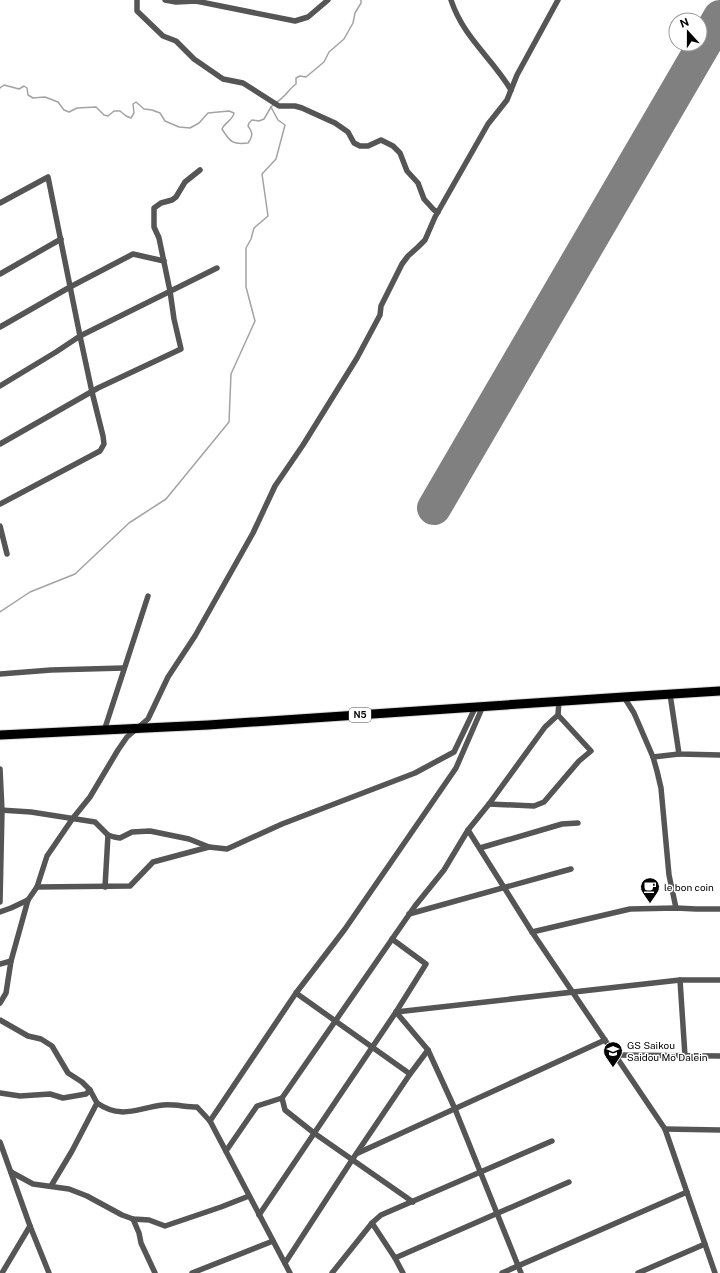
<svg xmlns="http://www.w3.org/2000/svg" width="720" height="1273" font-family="'Public Sans',sans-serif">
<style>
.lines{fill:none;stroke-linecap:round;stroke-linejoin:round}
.stream{stroke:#a3a3a3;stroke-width:1.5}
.runway{stroke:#808080;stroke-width:34}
.trunk-casing{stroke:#dbdbdb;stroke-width:11}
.minor{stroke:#555;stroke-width:5.5}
.trunk{stroke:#000;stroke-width:9}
.labels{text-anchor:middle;stroke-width:3;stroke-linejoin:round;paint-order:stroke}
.shield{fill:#fff;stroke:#4c4c4c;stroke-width:1}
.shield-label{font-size:9px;font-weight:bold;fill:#000}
.poi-label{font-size:10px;fill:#000;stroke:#fff;text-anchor:start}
</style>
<rect width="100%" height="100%" fill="#fff"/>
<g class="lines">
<!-- stream -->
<g class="stream">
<path d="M0,88l4,-3 15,4 5,-3 3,2 1,7 5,3 12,-1 13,5 6,8 5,2 8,-4 19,-1 8,8 4,1 6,-5h6l6,5 5,2 3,-5 -1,-9 3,-2 8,7 8,1 8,3 5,8 14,6 11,1 9,-5 9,-10 21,-2 5,2c-1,7 -9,9 -12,16 8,13 11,16 26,14 5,-7 5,-10 0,-17l1,-3 3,-3 7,1 5,-2 7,-12 3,-3"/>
<path d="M277,102c8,-5 11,-12 19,-18v-6l4,-2 6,1 18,-15 5,-10 15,-13 9,-16 2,-10 6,-10v-3"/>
<path d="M0,612l30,-20 45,-18 54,-51 37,-24 63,-77 2,-48 24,-53 -9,-34v-39l5,-9 3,-11 14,-12 -6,-42 14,-15 9,-34 -7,-5 -7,-13"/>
</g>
<!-- runway -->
<path class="runway" d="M434,508l286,-491"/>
<!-- trunk casing -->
<g class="trunk-casing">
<path id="trunk" d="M0,735l208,-10 416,-28 96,-6"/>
</g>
<!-- minor -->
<g class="minor">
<path d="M137,0v11l26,25 13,5 18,18 29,20 20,4 36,23h16l7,2 33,15 13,9 6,11 6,3h8l13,-6 12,6 7,7 7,18 11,12 6,16 10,11 4,2"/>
<path d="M165,0l11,2 20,-1 99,20 13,-4 20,-17"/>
<path d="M451,0c12,37 41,58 60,90"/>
<path d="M0,203l48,-26 32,159 12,56 11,44 1,8 -4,7 -100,53"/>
<path d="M0,274l61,-35"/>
<path d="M0,327l70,-40 63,-33 31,7"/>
<path d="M0,386l56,-34 24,-16 137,-68"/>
<path d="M0,444l98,-56 83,-39 -7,-30 -4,-28 -11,-53 -5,-11v-19l7,-5 11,-3 4,-3 9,-15 15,-12"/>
<path d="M0,526l7,28"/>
<path d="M0,674l51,-4 73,-2"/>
<path d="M670,694l9,60 41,1"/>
<path d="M624,697l10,16 19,44 4,14 4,17 8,87 7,33"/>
<path d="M104,731l44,-135"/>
<path d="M653,757l26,-3"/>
<path d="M0,769l2,42 -2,91"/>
<path d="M489,804l45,2 10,-4 35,-41 12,-10 -33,-36"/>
<path d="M0,810l31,2 64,10 13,13 6,2 6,1 12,-6 18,-1 39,8 20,8 18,2 55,-25 133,-51 39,-21 22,-46"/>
<path d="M468,830l64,102 133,197 50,144"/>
<path d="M480,848l82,-24 16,-1"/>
<path d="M37,887l93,-1 23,-24 56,-15"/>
<path d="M105,887l3,-52"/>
<path d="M0,912l11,-4 17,-8 9,-13 10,-31 26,-38 17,-21 28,-47 9,-13 21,-18 20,-42 27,-41 58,-103 22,-47 28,-41 54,-87 23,-43 1,-9 21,-42 6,-8 10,-9 7,-7 10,-23 53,-93 19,-24 10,-25 41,-75"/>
<path d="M409,914l162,-45"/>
<path d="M532,932l98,-23 46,-1 20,1h24"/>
<path d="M0,964l11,-3"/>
<path d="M680,980l5,76"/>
<path d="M296,993l114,81"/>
<path d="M0,1003l6,-10 5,-32 17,-61"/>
<path d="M396,1012l284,-32h40"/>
<path d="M396,1012l32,38 27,59 66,164"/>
<path d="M0,1020l28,16 13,3 11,7 16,27 14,9 8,8 7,13 -25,48 -21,35"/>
<path d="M615,1055l105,1"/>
<path d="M0,1093l20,3 30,-2 13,4 23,-4 4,-4"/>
<path d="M282,1098l3,12 29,23 99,69"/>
<path d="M97,1103c25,17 40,5 66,2 11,-1 23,2 34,2l13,14 80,152"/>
<path d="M210,1121l86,-128 49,-64 111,-161 27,-62"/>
<path d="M665,1129l55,1"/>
<path d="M0,1142l30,84 19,47"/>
<path d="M226,1151l31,-45 25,-8 133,-192 29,-36 24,-40 21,-26 56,-77 13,-12 1,-14"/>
<path d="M358,1153l247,-113"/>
<path d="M11,1172l22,12 36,5 18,7 35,19 11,4 16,1 16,6 56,-19 28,-11"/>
<path d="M259,1215l137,-203 30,-48 -34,-25"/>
<path d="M133,1219l6,14 2,10 14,30"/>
<path d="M372,1223l23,35 8,15"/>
<path d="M395,1258l174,-76"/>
<path d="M285,1263l67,-103 58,-86 18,-24"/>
<path d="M2,1273l28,-47"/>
<path d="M192,1273l81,-32"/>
<path d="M332,1273l40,-50 9,-8 171,-74"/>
<path d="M502,1273l185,-81"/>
<path d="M638,1273l67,-29"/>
</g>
<!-- trunk -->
<use href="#trunk" class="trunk"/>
</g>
<!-- icons -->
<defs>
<g id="cafe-pin" transform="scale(1)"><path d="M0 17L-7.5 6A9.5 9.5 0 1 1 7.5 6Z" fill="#000" stroke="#fff"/><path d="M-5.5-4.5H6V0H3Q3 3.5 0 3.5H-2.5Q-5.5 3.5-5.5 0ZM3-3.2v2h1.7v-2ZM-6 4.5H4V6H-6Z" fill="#fff"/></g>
<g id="school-pin" transform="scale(1)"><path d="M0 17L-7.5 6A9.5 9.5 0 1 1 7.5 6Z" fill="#000" stroke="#fff"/><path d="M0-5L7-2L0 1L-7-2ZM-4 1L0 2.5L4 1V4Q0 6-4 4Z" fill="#fff"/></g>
</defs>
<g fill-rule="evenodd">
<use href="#cafe-pin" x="650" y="887"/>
<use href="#school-pin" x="613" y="1051"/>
</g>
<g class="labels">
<!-- shield labels -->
<rect class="shield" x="349" y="708" width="22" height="14" rx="3"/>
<g class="shield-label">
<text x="360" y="718">N5</text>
</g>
<!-- poi labels -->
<g class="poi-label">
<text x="664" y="891">le bon coin</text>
<text x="627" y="1049">GS Saikou<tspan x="627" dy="12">Saidou Mö Dalein</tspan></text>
</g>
</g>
<!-- north arrow -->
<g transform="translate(688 32) rotate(339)"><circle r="19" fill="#ffffff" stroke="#999999"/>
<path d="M0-3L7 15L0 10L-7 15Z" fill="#000000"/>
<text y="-6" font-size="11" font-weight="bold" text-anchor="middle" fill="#000000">N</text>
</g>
</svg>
